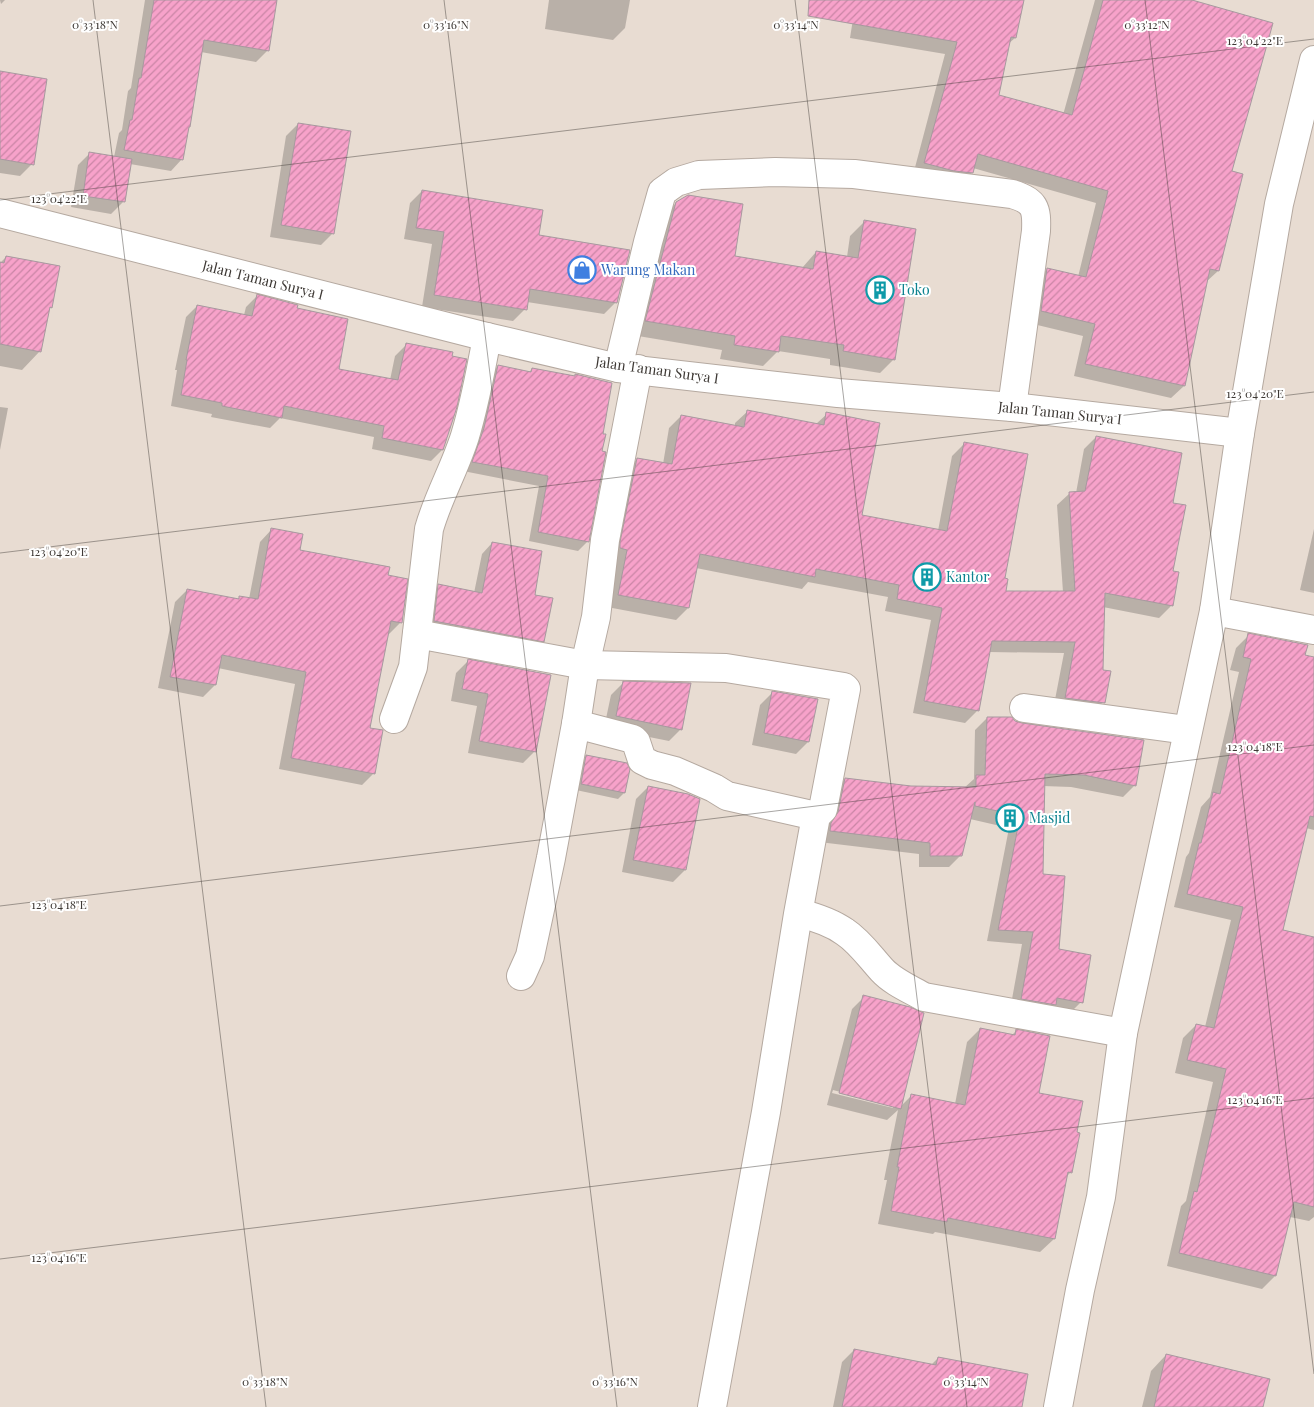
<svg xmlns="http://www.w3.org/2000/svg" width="1314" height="1407" font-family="'Playfair Display',serif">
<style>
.shadow{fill:#0003;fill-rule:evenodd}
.building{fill:url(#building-hatch);stroke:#a7999f}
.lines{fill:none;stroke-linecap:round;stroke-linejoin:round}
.minor-casing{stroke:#b5a9a0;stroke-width:30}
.minor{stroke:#fff;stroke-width:28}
.ticks{fill:none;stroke:#3e3935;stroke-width:1;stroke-opacity:0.45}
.labels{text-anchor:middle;stroke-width:4;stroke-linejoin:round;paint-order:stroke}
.shop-label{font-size:14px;fill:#366cbe;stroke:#fff;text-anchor:start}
.street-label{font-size:14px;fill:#3e3935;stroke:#fff}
.culture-label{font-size:14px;fill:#0d838f;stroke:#fff;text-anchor:start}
.ticks-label{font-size:12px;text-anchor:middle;fill:#3e3935;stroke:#fff;stroke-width:4;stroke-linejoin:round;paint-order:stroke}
</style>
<defs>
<pattern id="building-hatch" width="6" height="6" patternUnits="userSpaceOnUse" patternTransform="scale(1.25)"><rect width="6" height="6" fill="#f7a2ca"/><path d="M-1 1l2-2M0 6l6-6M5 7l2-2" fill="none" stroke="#c985a5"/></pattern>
</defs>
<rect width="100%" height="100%" fill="#e8dcd2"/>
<!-- shadow -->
<g class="shadow">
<path d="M0,0h5l-4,4z"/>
<path d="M145,0h119l4,50 -12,12 -55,-10 -19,107 -11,12 -41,-7 -7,38 -12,12 -40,-7 7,-42 12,-12 24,4 5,-24 3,-3 6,-39 3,-3z"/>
<path d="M549,0h81l-5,28 -12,12 -68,-11z"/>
<path d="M856,0h167l-8,38 -7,6 -11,52 66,19 32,-115h64l71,171 12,4 -24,96 -12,11 -22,104 -13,12 -97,-22 9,-40 -54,-13 6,-41 12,-13 31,8 18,-74 -123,-35 -1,5 -13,12 -46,-10 32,-121 -95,-16z"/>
<path d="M0,72l32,92 -12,12 -20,-3z"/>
<path d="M298,124l35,109 -12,12 -51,-8 16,-101z"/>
<path d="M422,191l115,45 79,66 -12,12 -77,-12 -2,7 -12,12 -91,-14 10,-63 -28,-5 6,-36z"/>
<path d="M676,203l58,54 68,11 14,-16 31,5 3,-21 14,-14 30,137 -14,14 -50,-8v-6l-52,-8 -15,15 -43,-7 2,-9 -90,-15 30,-118z"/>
<path d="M6,257l45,50 -3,4 -8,40 -18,19 -22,-4v-103z"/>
<path d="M257,296l39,13 41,61 53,10 5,-24 11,-11 36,105 -11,11 -59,-12 2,-12 -94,-19 -10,10 -59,-11 1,-3 -41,-8 6,-36h-2l11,-53 11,-11 47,9 2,-8z"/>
<path d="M498,366l31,6 3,-3 69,66 -13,106 -10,10 -49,-10 10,-55 -76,-15 25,-95z"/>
<path d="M0,407l8,1 -8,42z"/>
<path d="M748,411l68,13 11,-10 34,102 77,15 14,-75 12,-12 39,135 2,13h58l-6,-87 13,-12h6l8,-44 12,-12 75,67v102l-12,12 -56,-11v95l-12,13 -38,-5 11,-57 -75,-1 -12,59 -12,12 -52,-10 18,-93 -46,-9 3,-14 -80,-15 -6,7 -106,-21 -8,40 -12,12 -69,-13 18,-136 12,-12 26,5 6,-36 12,-12 54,11v-4z"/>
<path d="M272,529l27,21 88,26 14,46 -12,12h-2l-18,95 5,44 -12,12 -83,-16 16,-85 -77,-16 -3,17 -12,12 -45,-9 17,-86 12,-12 50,10 3,-3 9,2 11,-57z"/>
<path d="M1314,529v64l-14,-3z"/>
<path d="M492,543l42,53 9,45 -11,11 -108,-20 4,-35 11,-11 35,7 8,-39z"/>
<path d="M1249,635l55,21 10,2v172l-8,-2 -24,103 32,8v278l-5,4 -19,-4 -15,59 -13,13 -95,-23 14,-60 5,-5 27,-119 -38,-9 8,-35 13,-13 9,2 26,-107 -57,-13 12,-50 3,-4 12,-46 9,-10 29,-125 -9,-2 6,-22z"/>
<path d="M468,661l67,90 -12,12 -55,-10 9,-47 -26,-5 5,-28z"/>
<path d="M623,683l58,46 -12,12 -65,-13 7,-33z"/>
<path d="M772,693l36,49 -12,12 -44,-9 8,-40z"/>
<path d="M987,718l27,4 121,63 -12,12 -52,-10 -28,-1 -1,90 16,74 23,52 -12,12 -59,-4 12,-66 -35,-3 22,-113 -39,-9 -9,36 -12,12h-30v-13l-100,-12 14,-51 12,-12 66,8 53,1 10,-9 1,-49z"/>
<path d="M586,757l43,12 -5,24 -6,6 -42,-9 5,-28z"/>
<path d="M648,787l37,83 -12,12 -51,-10 14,-73z"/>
<path d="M864,997l36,110 11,-11 44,8 12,-62 13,-13 32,6 4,-4 21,63 34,78 -5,5 -12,62 -14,13 -105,-20 -2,2 -55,-10 9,-44h-3l14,-70 -11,10 -60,-15 25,-96zM833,1090l60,16v2l-61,-15z"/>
<path d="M854,1350l77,15 7,-7 82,49h-187l9,-45z"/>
<path d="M1166,1355l96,52h-120l9,-36z"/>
</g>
<!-- building -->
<g class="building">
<path d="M154,0h123l-8,51 -65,-11 -14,87h-1l-6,33 -59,-10 6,-30h2l7,-42h2z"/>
<path d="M809,0h215l-8,38 -5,-1 -12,58 73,20 31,-115h89l81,23 -41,148 11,3 -24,97 -9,-2 -25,117 -100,-22 10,-40 -54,-13 6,-43 39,9 22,-86 -130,-37 -5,19 -19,-2 -30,-8 33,-121 -149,-26z"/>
<path d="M0,71l47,8 -13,86 -34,-6z"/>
<path d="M298,123l53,8 -17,103 -53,-9z"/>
<path d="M89,152l43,7 -7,43 -42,-6z"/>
<path d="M422,190l121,20 -4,25 91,15 -13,53 -87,-14 -3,21 -93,-15 10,-63 -28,-4z"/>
<path d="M688,195l55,9 -8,52 78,13 3,-18 42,7 6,-38 52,9 -21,131 -52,-9 1,-6 -63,-9 -2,16 -45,-7 1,-9 -90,-15 31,-119z"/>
<path d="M6,256l54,10 -8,42 -2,-1 -9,45 -41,-8v-82l4,1z"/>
<path d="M257,294l41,11 -1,3 51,11 -9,50 59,11 8,-37 47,9 -1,4 15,3 -10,48 -14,43 -61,-12 2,-12 -100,-20 -2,12 -60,-12v-3l-41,-8 6,-35h-1l11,-55 55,11z"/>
<path d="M498,365l33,7 1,-4 43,8v-2l37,9 -9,51h3l-4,17 4,1 -17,90 -51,-10 10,-56 -76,-14 12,-34z"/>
<path d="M747,410l77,15 2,-13 54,11 -18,92 85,16 17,-89 64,12 -23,124 3,1 -2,12h69l-6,-99 16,-1 11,-55 86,17 -9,50 13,2 -13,66 6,1 -6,34 -68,-13 -2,77 8,1 -6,32 -40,-5 10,-56 -83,-1 -13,70 -55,-10 18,-93 -45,-9 2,-14 -83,-16 -1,8 -115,-23 -11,54 -71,-13 9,-45 -7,-2v-6l17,-84 35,6 9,-49 63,12z"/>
<path d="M271,528l32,6 -3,16 90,17 -2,8 20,4 -6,44 -11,-2 -21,107 13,2 -8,44 -84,-16 15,-86 -84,-17 -6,30 -46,-8 17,-88 52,10v-3l19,3z"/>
<path d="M492,542l50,9 -7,44 18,3 -9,44 -110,-21 4,-37 44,9z"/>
<path d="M1248,633l60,12 -3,10 9,2v160l-4,-1 -27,114 31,7v270l-20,-5 -18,74 -97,-23 15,-62 3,1 29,-123 -39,-9 9,-36 18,4 29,-121 -56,-13 12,-51h2l12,-51 7,2 31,-135 -8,-2z"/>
<path d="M468,659l83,16 -15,77 -57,-11 9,-47 -26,-5z"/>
<path d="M623,681l68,2 -9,47 -66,-14z"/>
<path d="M772,691l46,8 -9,43 -45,-9z"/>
<path d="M987,717h25l3,4 7,2 122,17 -8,46 -52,-11 -39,-1 -2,100 22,2 -6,73 32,6 -8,48 -26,-5 -1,7 -35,-6 12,-67 -35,-2 22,-114 -45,-10v-4l-13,54h-32v-13l-100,-12 1,-8 7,-11 7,-34 66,8 65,1v-12h9z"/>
<path d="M586,755l41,8 3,6 -5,24 -44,-9z"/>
<path d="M648,786l40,8 12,5 -14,71 -53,-10z"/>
<path d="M863,995l47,12 14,6 -23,96 -62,-16z"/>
<path d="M980,1028l35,7 1,-6 34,7 -11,57 44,8 -6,31 3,1 -8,40 -4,-1 -13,67 -107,-21 -1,4 -56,-11 8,-44h-2l14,-73 54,11z"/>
<path d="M854,1349l82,16 2,-8 90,17 -6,33h-180z"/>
<path d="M1166,1354l104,25 -7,28h-109z"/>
</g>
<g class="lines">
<!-- minor casing -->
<g class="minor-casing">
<g id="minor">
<path d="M0,213l487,124 131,31 220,25 174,14 228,26"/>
<path d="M618,368l30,-126 14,-50 14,-10 23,-7 76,-3 79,2 158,20c23,7 25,14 24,37l-24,176"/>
<path d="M638,369l-33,171 -9,77 -11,48 -9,59 57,15 3,3 6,18 10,5 23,6 39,17 13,8 89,20"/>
<path d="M1214,611l100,19"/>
<path d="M417,634l168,31 141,3 118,19 2,2 -23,120 -7,7 -18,98 -32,198 -54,295"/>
<path d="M1024,708l163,22"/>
<path d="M394,719l19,-52 16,-138c9,-32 26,-61 36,-93 10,-33 16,-66 22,-99"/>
<path d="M799,913c16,4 32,9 46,19 15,10 25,25 37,38 11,12 28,19 42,27l199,36"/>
<path d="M521,976l9,-20 21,-98 25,-134"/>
<path d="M1058,1407l22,-117 21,-93 22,-164 91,-422 26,-178 39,-229 35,-144"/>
</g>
</g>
<!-- minor -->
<use href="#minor" class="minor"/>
</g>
<!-- ticks -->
<path class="ticks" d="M93,0l173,1407M444,0l173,1407M795,0l172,1407M1145,0l169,1374M0,200l1314,-161M0,553l1314,-161M0,906l1314,-161M0,1259l1314,-161"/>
<!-- icons -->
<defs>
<g id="shop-ring" transform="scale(1.4375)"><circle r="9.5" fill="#fff" stroke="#3f7fe0" stroke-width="1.5"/><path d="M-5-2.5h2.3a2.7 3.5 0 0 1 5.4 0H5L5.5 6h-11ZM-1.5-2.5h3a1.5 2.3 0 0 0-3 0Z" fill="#3f7fe0"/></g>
<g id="building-ring" transform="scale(1.4375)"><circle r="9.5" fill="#fff" stroke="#0f9aa8" stroke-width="1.5"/><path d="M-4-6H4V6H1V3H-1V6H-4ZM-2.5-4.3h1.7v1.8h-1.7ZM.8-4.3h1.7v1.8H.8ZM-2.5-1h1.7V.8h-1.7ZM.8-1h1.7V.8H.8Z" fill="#0f9aa8"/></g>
</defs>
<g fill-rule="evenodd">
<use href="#shop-ring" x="582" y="270"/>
<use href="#building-ring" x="880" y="290"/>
<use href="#building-ring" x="927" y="577"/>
<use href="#building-ring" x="1010" y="818"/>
</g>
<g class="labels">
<!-- shop labels -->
<g class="shop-label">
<text x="601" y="275">Warung Makan</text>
</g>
<!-- street labels -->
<g class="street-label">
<text transform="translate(263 280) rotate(14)" y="5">Jalan Taman Surya I</text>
<text transform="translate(657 370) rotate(8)" y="5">Jalan Taman Surya I</text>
<text transform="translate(1060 413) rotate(6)" y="5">Jalan Taman Surya I</text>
</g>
<!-- culture labels -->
<g class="culture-label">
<text x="899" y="295">Toko</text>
<text x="946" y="582">Kantor</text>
<text x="1029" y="823">Masjid</text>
</g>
</g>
<g class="ticks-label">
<text x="95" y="29">0°33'18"N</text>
<text x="446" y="29">0°33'16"N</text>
<text x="796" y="29">0°33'14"N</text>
<text x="1147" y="29">0°33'12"N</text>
<text x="1255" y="45">123°04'22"E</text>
<text x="59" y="203">123°04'22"E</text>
<text x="1255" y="398">123°04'20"E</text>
<text x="59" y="556">123°04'20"E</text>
<text x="1255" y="751">123°04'18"E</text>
<text x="59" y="909">123°04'18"E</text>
<text x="1255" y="1104">123°04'16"E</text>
<text x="59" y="1262">123°04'16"E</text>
<text x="265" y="1386">0°33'18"N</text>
<text x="615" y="1386">0°33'16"N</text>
<text x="966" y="1386">0°33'14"N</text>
</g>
</svg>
